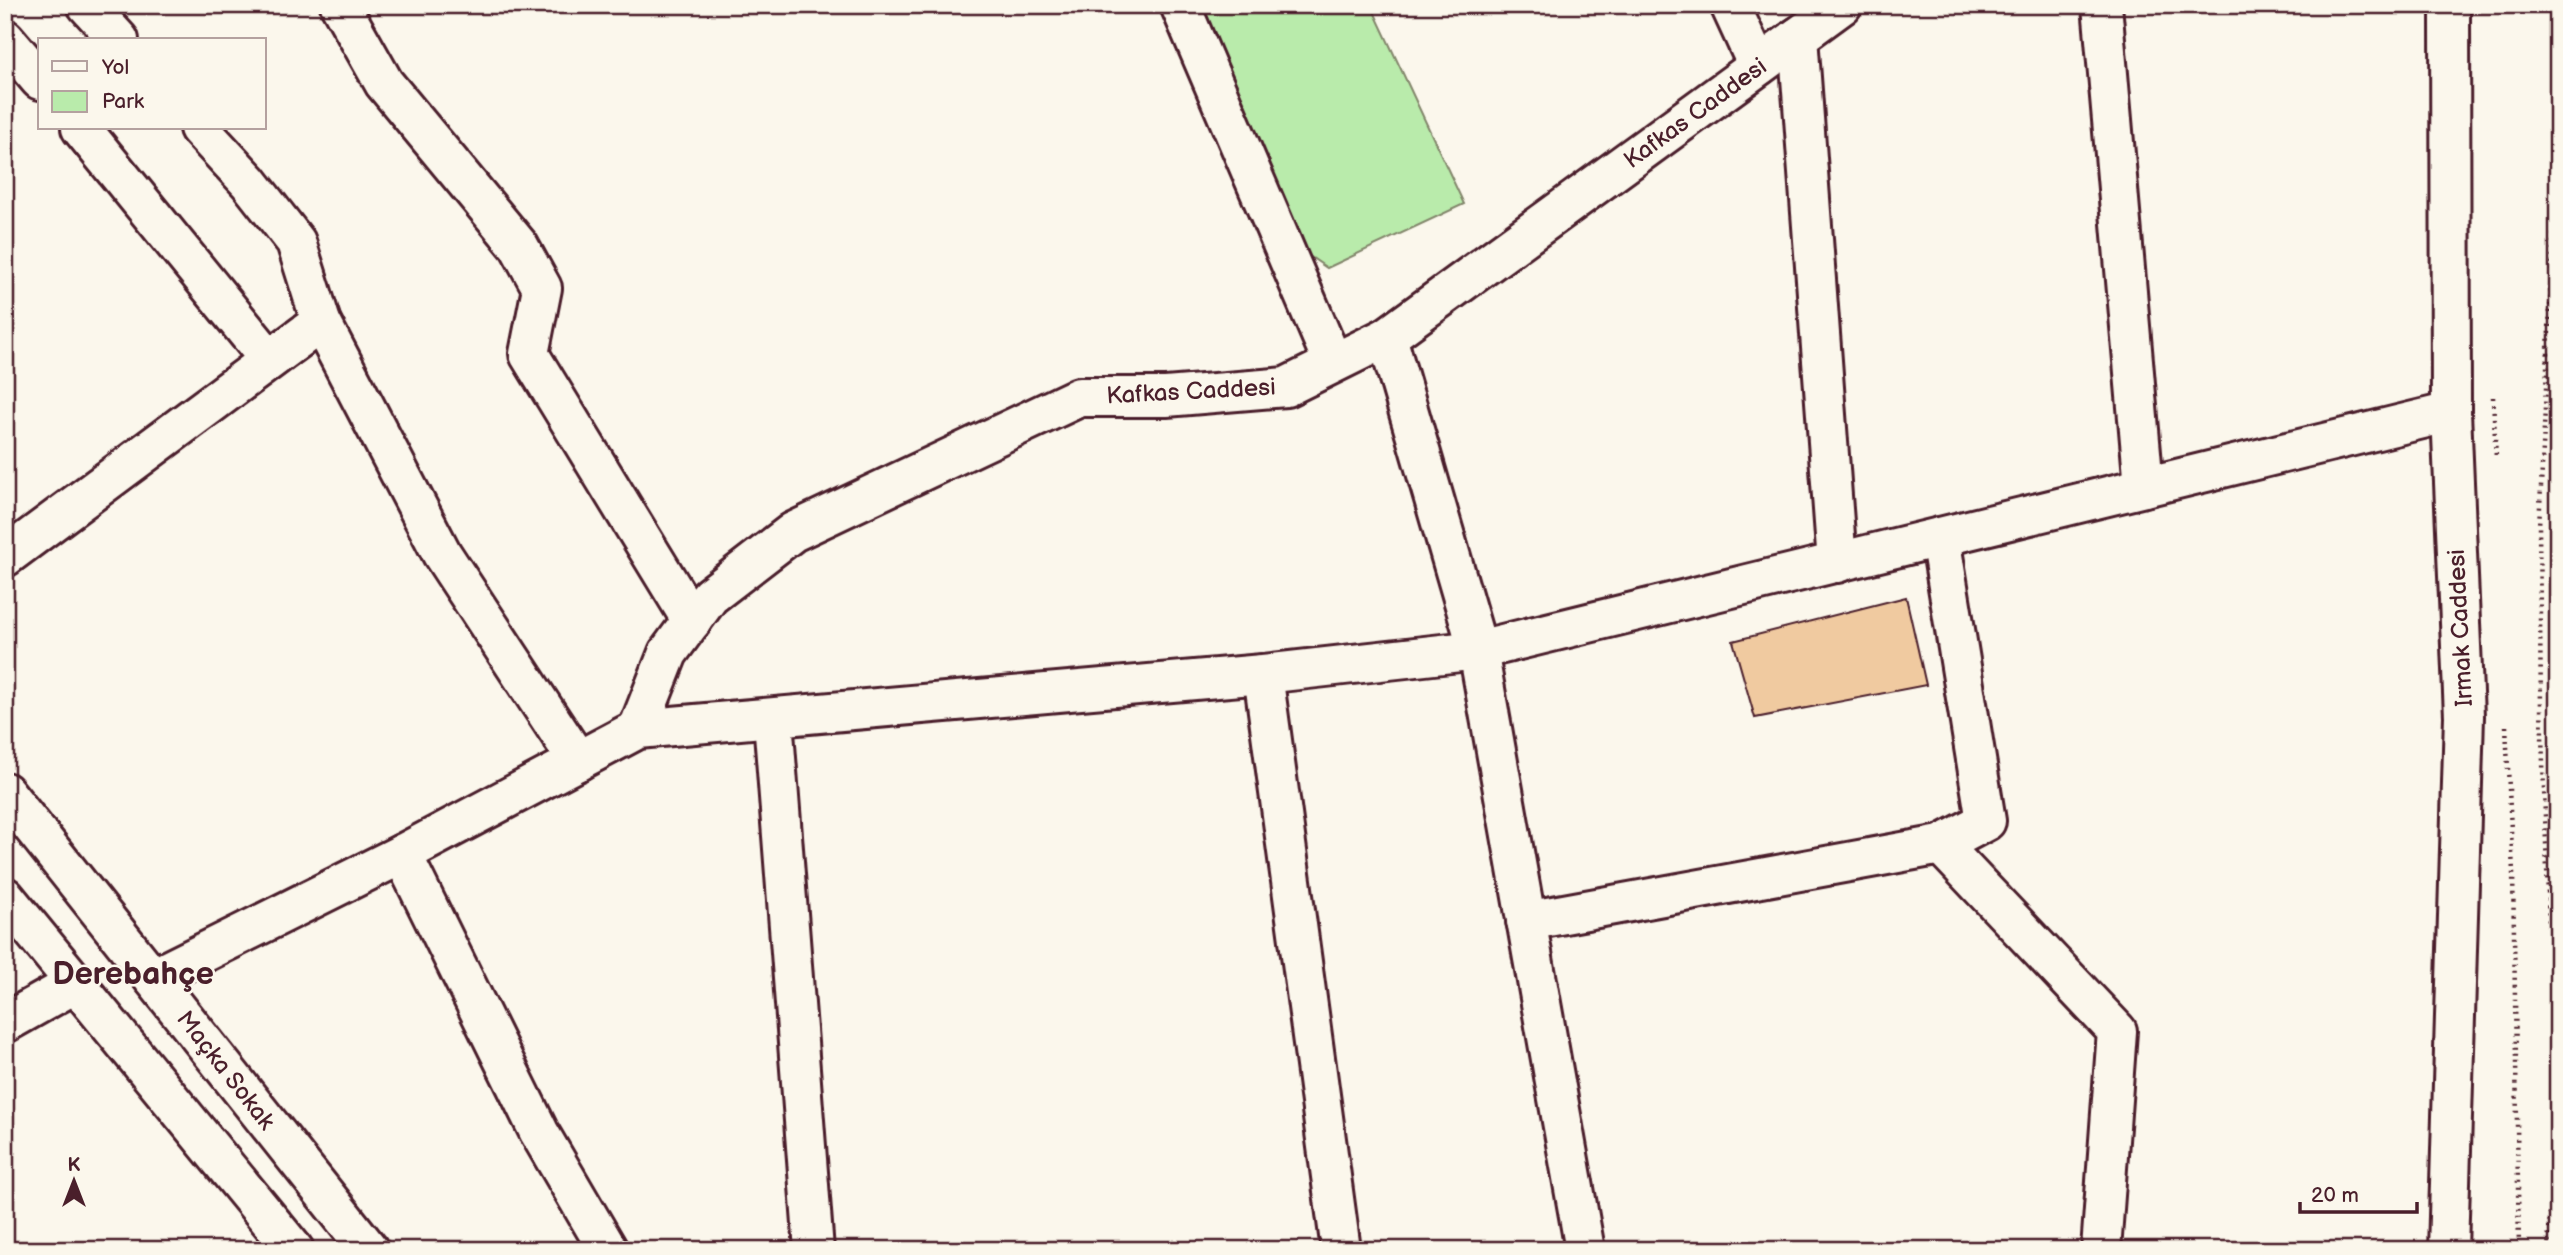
<svg xmlns="http://www.w3.org/2000/svg" width="2563" height="1255" font-family="'Balsamiq Sans',sans-serif">
<style>
.green{fill:#b9ebab;stroke:#82856b;stroke-width:2}
.building{fill:#f0caa0;stroke:#4a1f2b;stroke-width:2}
.lines{fill:none;stroke-linecap:round;stroke-linejoin:round}
.street-casing{stroke:#4a1f2b;stroke-width:44}
.secondary-casing{stroke:#4a1f2b;stroke-width:44}
.primary-casing{stroke:#4a1f2b;stroke-width:44}
.path{stroke:#4a1f2b;stroke-width:4.5;stroke-dasharray:2 5;stroke-linecap:butt}
.street{stroke:#fbf7ec;stroke-width:38}
.secondary{stroke:#fbf7ec;stroke-width:38}
.primary{stroke:#fbf7ec;stroke-width:38}
.labels{text-anchor:middle;stroke-width:5;stroke-linejoin:round;paint-order:stroke}
.street-label{font-size:24px;fill:#4a1f2b;stroke:#fbf7ec}
.district-label{font-size:32px;font-weight:bold;fill:#4a1f2b;stroke:#fbf7ec}
</style>
<rect width="100%" height="100%" fill="#fbf7ec"/>
<filter id="ink" filterUnits="userSpaceOnUse"><feTurbulence type="fractalNoise" baseFrequency=".0143" numOctaves="2"/><feDisplacementMap in="SourceGraphic" scale="14" xChannelSelector="R" yChannelSelector="G"/><feConvolveMatrix kernelMatrix="1 2 1 2 8 2 1 2 1" color-interpolation-filters="sRGB"/></filter>
<g filter="url(#ink)">
<!-- green -->
<path class="green" d="M1202,5h169l93,199 -137,64 -19,-13z"/>
<!-- building -->
<path class="building" d="M1906,597l20,88 -171,33 -22,-77z"/>
<g class="lines">
<!-- street casing -->
<g class="street-casing">
<g id="street">
<path d="M87,5l32,35"/>
<path d="M340,5l44,78 135,163 23,42 -13,66 163,267"/>
<path d="M1180,5l153,358"/>
<path d="M1730,5l28,61"/>
<path d="M2102,5l42,482"/>
<path d="M1798,37l39,526"/>
<path d="M5,39l35,41"/>
<path d="M81,128l188,231"/>
<path d="M199,128l50,54 47,60 25,80 121,232 136,207"/>
<path d="M1387,337l91,313 107,600"/>
<path d="M5,557l316,-235"/>
<path d="M1263,674l78,576"/>
<path d="M773,719l41,531"/>
<path d="M638,729l30,-76 42,-57 83,-64 286,-135h87l120,-10 101,-50 455,-332"/>
<path d="M1941,845l176,186 -16,219"/>
<path d="M402,854l137,278 69,118"/>
<path d="M1526,921l415,-76 45,-24 -46,-284"/>
<path d="M153,978l249,-124 236,-125 625,-55 215,-24 973,-238"/>
<path d="M5,1023l71,-40"/>
</g>
</g>
<!-- secondary casing -->
<g class="secondary-casing">
<path id="secondary" d="M2448,1250l16,-534 -13,-304 -1,-407"/>
</g>
<!-- primary casing -->
<g class="primary-casing">
<g id="primary">
<path d="M5,792l364,458"/>
<path d="M5,897l289,353"/>
</g>
</g>
<!-- path -->
<g class="path">
<path d="M2493,397l3,61"/>
<path d="M2506,726l7,146 6,378"/>
<path d="M2548,1250l8,-140 -15,-401 -2,-183 19,-373"/>
</g>
<!-- street -->
<use href="#street" class="street"/>
<!-- secondary -->
<use href="#secondary" class="secondary"/>
<!-- primary -->
<use href="#primary" class="primary"/>
</g>
</g>
<g class="labels">
<!-- street labels -->
<g class="street-label">
<text transform="translate(1695 113) rotate(-36)" y="8">Kafkas Caddesi</text>
<text transform="translate(1191 391) rotate(-3)" y="8">Kafkas Caddesi</text>
<text transform="translate(2460 628) rotate(-93)" y="8">Irmak Caddesi</text>
<text transform="translate(226 1070) rotate(52)" y="8">Maçka Sokak</text>
</g>
<!-- district labels -->
<g class="district-label">
<text x="133" y="984">Derebahçe</text>
</g>
</g>
<!-- margin -->
<rect width="2563" height="1255" fill="none" stroke="#fbf7ec" stroke-width="28"/>
<rect x="14" y="14" width="2535" height="1227" fill="none" stroke="#4a1f2b" stroke-width="2.5" filter="url(#ink)"/>
<!-- legend -->
<rect x="38" y="38" width="228" height="91" fill="#fbf7ec" stroke="#b4a19f" stroke-width="2"/>
<rect x="52" y="61" width="35" height="10" fill="#fbf7ec" stroke="#b4a19f" stroke-width="2"/>
<text x="102" y="74" font-size="21" fill="#4a1f2b">Yol</text>
<rect x="52" y="91" width="35" height="21" fill="#b9ebab" stroke="#b4a19f" stroke-width="2"/>
<text x="102" y="108" font-size="21" fill="#4a1f2b">Park</text>
<!-- north arrow -->
<g transform="translate(74 1181)" stroke="#fbf7ec" stroke-width="5" paint-order="stroke">
<path d="M0-5L12 26L0 18L-12 26Z" fill="#4a1f2b"/>
<text y="-10" font-size="19" font-weight="bold" text-anchor="middle" fill="#4a1f2b">K</text>
</g>
<!-- scale -->
<path d="M2300 1202v10h117v-10" fill="none" stroke="#4a1f2b" stroke-width="3.5"/>
<text x="2311" y="1202" font-size="21" fill="#4a1f2b" stroke="#fbf7ec" stroke-width="5" paint-order="stroke">20 m</text>
</svg>
